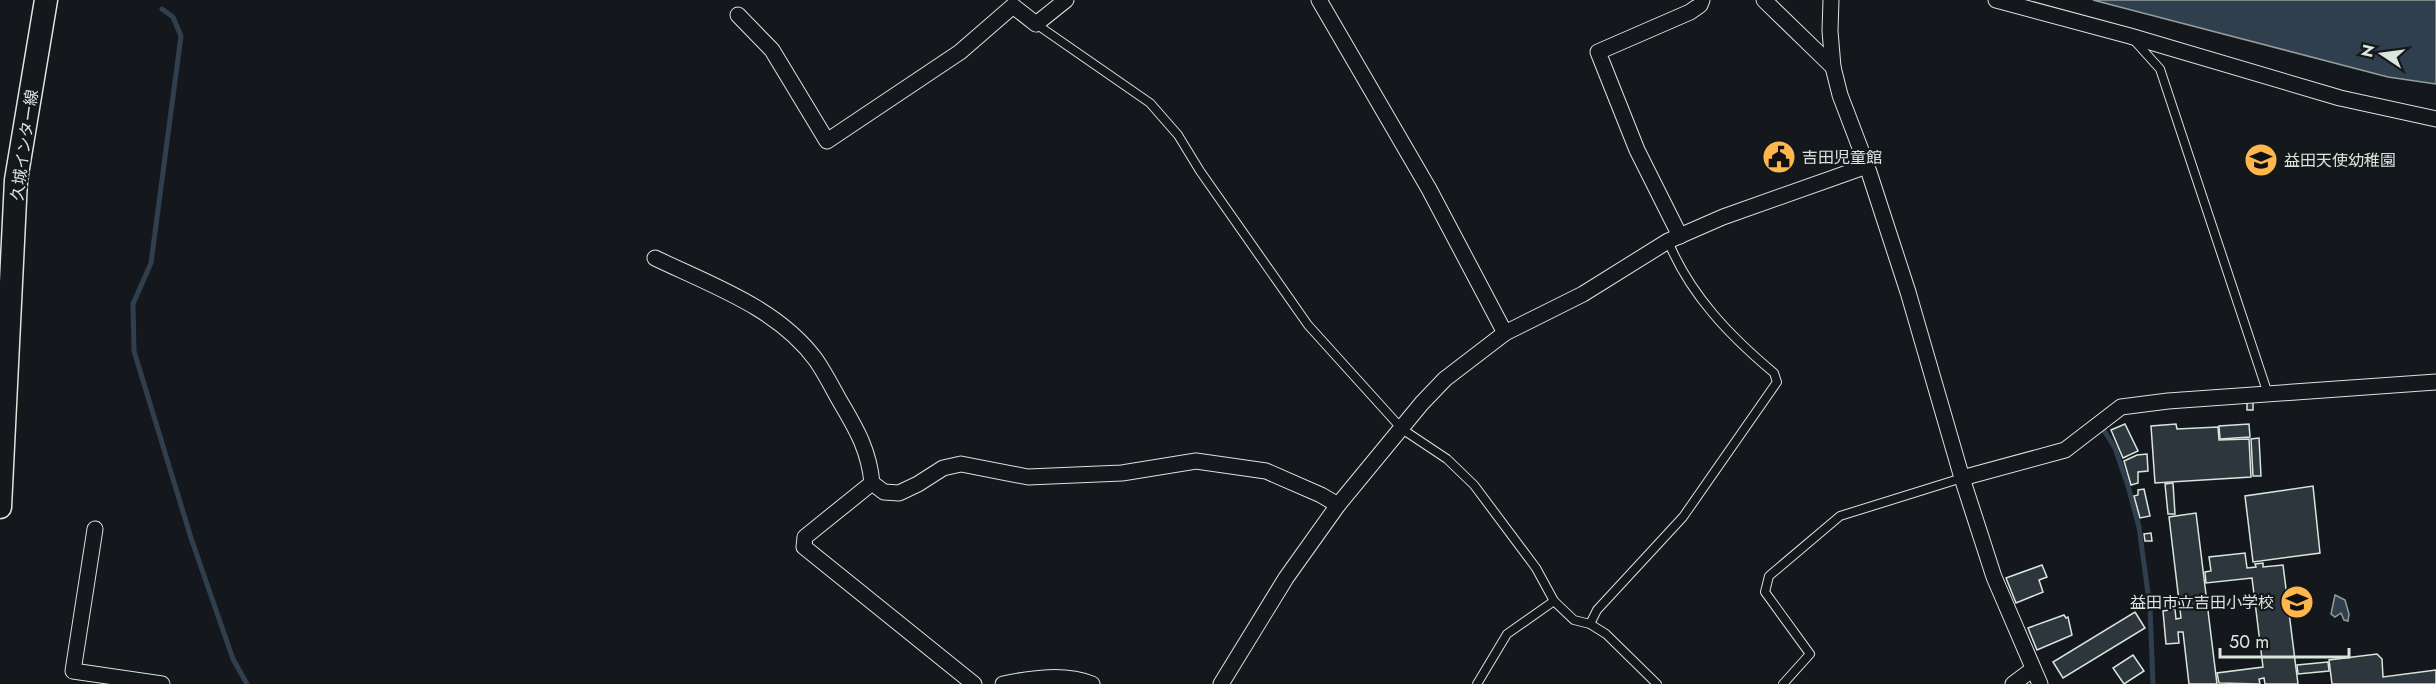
<svg xmlns="http://www.w3.org/2000/svg" width="2436" height="684" font-family="Jost,'Noto Sans JP',sans-serif">
<style>
.water{fill:#2f3f4d;stroke:#939e99;stroke-width:1.5}
.lines{fill:none;stroke-linecap:round;stroke-linejoin:round}
.stream{stroke:#2f3f4d;stroke-width:5}
.building{fill:#2c363c;stroke:#d8e6dc;stroke-width:1.5}
.service-casing{stroke:#d8e6dc;stroke-width:10}
.minor-casing{stroke:#d8e6dc;stroke-width:17}
.secondary-casing{stroke:#d8e6dc;stroke-width:25}
.service{stroke:#14181c;stroke-width:8}
.minor{stroke:#14181c;stroke-width:15}
.secondary{stroke:#14181c;stroke-width:22}
.labels{text-anchor:middle;stroke-width:4.5;stroke-linejoin:round;paint-order:stroke}
.street-label{font-size:16px;fill:#d8e6dc;stroke:#14181c}
.poi-label{font-size:16px;fill:#d8e6dc;stroke:#14181c;text-anchor:start}
</style>
<rect width="100%" height="100%" fill="#14181c"/>
<!-- water -->
<g class="water">
<path d="M2093,0h343v84l-48,-7z"/>
<path d="M2335,595l10,5 4,14 -1,7 -4,-1 -3,-7 -6,4 -4,-3z"/>
</g>
<g class="lines">
<!-- stream -->
<g class="stream">
<path d="M162,9l11,8 8,19 -30,227 -18,41 1,47 57,187 42,121 14,25"/>
<path d="M2103,429l12,19 13,38 11,41 11,81 3,76"/>
</g>
</g>
<!-- building -->
<g class="building">
<rect x="2247" y="402" width="6" height="8"/>
<path d="M2125,424l13,27 -15,7 -12,-28z"/>
<path d="M2176,424l1,5 41,-2 1,13 30,-1 2,38 -96,6 -4,-57z"/>
<path d="M2249,424l1,13 -30,2 -1,-13z"/>
<path d="M2259,438l2,38h-8l-2,-37z"/>
<path d="M2147,454l1,17 -10,1v11l-7,2 -7,-24 13,-6z"/>
<path d="M2173,483l2,31h-7l-3,-30z"/>
<path d="M2313,486l7,67 -67,9 -8,-66z"/>
<path d="M2144,489l6,27 -10,2 -6,-22 4,-1v-5z"/>
<path d="M2196,513l21,171h-28l-6,-52h-5l1,11 -13,1 -3,-33 12,-2 1,10 5,-1 -12,-101z"/>
<path d="M2151,533l1,8h-7l-1,-7z"/>
<path d="M2245,553l2,15 9,-1 -1,-3 8,-1v4l20,-2 15,119h-33l-1,-6 -5,1 1,5 -41,-1 -2,-10 46,-6 -11,-89 -46,5 -1,-11 6,-1 -2,-14z"/>
<path d="M2042,565l5,12 -8,3 4,12 -27,11 -10,-25z"/>
<path d="M2135,612l10,16 -82,50 -10,-16z"/>
<path d="M2064,615l2,3 2,-1 4,18 -35,15 -9,-22z"/>
<path d="M2377,654l5,5 1,18 53,-7v14h-104l-3,-24z"/>
<path d="M2133,655l11,16 -20,13 -11,-16z"/>
<path d="M2328,662l1,9 -31,3 -1,-9z"/>
</g>
<g class="lines">
<!-- service casing -->
<g class="service-casing">
<g id="service">
<path d="M1036,24l114,79 28,32 22,36 108,154 94,104 45,30 27,26 62,83 18,33 20,19 16,4 16,10 51,50"/>
<path d="M2133,39l27,30 108,325"/>
<path d="M1590,624l7,-14 86,-93 94,-135 -3,-9c-44,-37 -84,-78 -106,-132"/>
<path d="M1477,684l30,-50 47,-33"/>
<path d="M1783,684l27,-30 -45,-62 4,-16 71,-60 122,-38"/>
</g>
</g>
<!-- minor casing -->
<g class="minor-casing">
<g id="minor">
<path d="M1319,0l110,189 76,144"/>
<path d="M1764,0l69,67"/>
<path d="M1831,0l-1,31 3,36 7,28 27,71 41,126 54,186 32,99 46,107"/>
<path d="M1996,0l134,36 210,62 96,21"/>
<path d="M738,15l34,35 55,91 133,-89 53,-46 23,18 30,-24"/>
<path d="M1680,236l-43,-86 -39,-98 92,-40 10,-7 2,-5"/>
<path d="M655,258c56,27 123,50 161,102 9,13 17,29 25,43 16,27 28,48 31,80"/>
<path d="M1962,478l103,-28 56,-43 47,-6 268,-19"/>
<path d="M95,529l-22,142 89,13"/>
<path d="M974,684l-170,-137 1,-10 67,-54 12,9 15,1 19,-9 25,-16 18,-4 67,13 94,-4 74,-12 70,10 55,24 17,10"/>
<path d="M1003,684c29,-6 62,-11 89,0"/>
<path d="M1221,684l65,-106 52,-73 84,-102 23,-24 60,-46 78,-39 85,-53 55,-24 144,-51"/>
<path d="M2013,684l20,-15"/>
</g>
</g>
<!-- secondary casing -->
<g class="secondary-casing">
<path id="secondary" d="M0,507l16,-327 30,-180"/>
</g>
<!-- service -->
<use href="#service" class="service"/>
<!-- minor -->
<use href="#minor" class="minor"/>
<!-- secondary -->
<use href="#secondary" class="secondary"/>
</g>
<!-- icons -->
<defs>
<g id="civic-disc" transform="scale(1.725)"><circle r="9.5" fill="#ffb74d" stroke="#14181c"/><path d="M-.6-6.5H3V-4.5H.6V-3L4-1V1h2V6H-6V1h2V-1L-.6-3ZM-1.2 2.5V6h2.4V2.5Z" fill="#111"/></g>
<g id="school-disc" transform="scale(1.725)"><circle r="9.5" fill="#ffb74d" stroke="#14181c"/><path d="M0-5L7-2L0 1L-7-2ZM-4 1L0 2.5L4 1V4Q0 6-4 4Z" fill="#111"/></g>
</defs>
<g fill-rule="evenodd">
<use href="#civic-disc" x="1779" y="157"/>
<use href="#school-disc" x="2261" y="160"/>
<use href="#school-disc" x="2297" y="602"/>
</g>
<g class="labels">
<!-- street labels -->
<g class="street-label">
<text transform="translate(24 145) rotate(-82)" y="6">久城インター線</text>
</g>
<!-- poi labels -->
<g class="poi-label">
<text x="1802" y="163">吉田児童館</text>
<text x="2284" y="166">益田天使幼稚園</text>
<text x="2274" y="608" text-anchor="end">益田市立吉田小学校</text>
</g>
</g>
<!-- north arrow -->
<g transform="translate(2382 54) rotate(283)" stroke="#14181c" stroke-width="4.5" paint-order="stroke">
<path d="M0-4.5L10 22L0 15L-10 22Z" fill="#d8e6dc"/>
<text y="-9" font-size="16" font-weight="bold" text-anchor="middle" fill="#d8e6dc">N</text>
</g>
<!-- scale -->
<path d="M2220 648v9h129v-9" fill="none" stroke="#d8e6dc" stroke-width="3"/>
<text x="2229" y="648" font-size="18" fill="#d8e6dc" stroke="#14181c" stroke-width="4.5" paint-order="stroke">50 m</text>
</svg>
